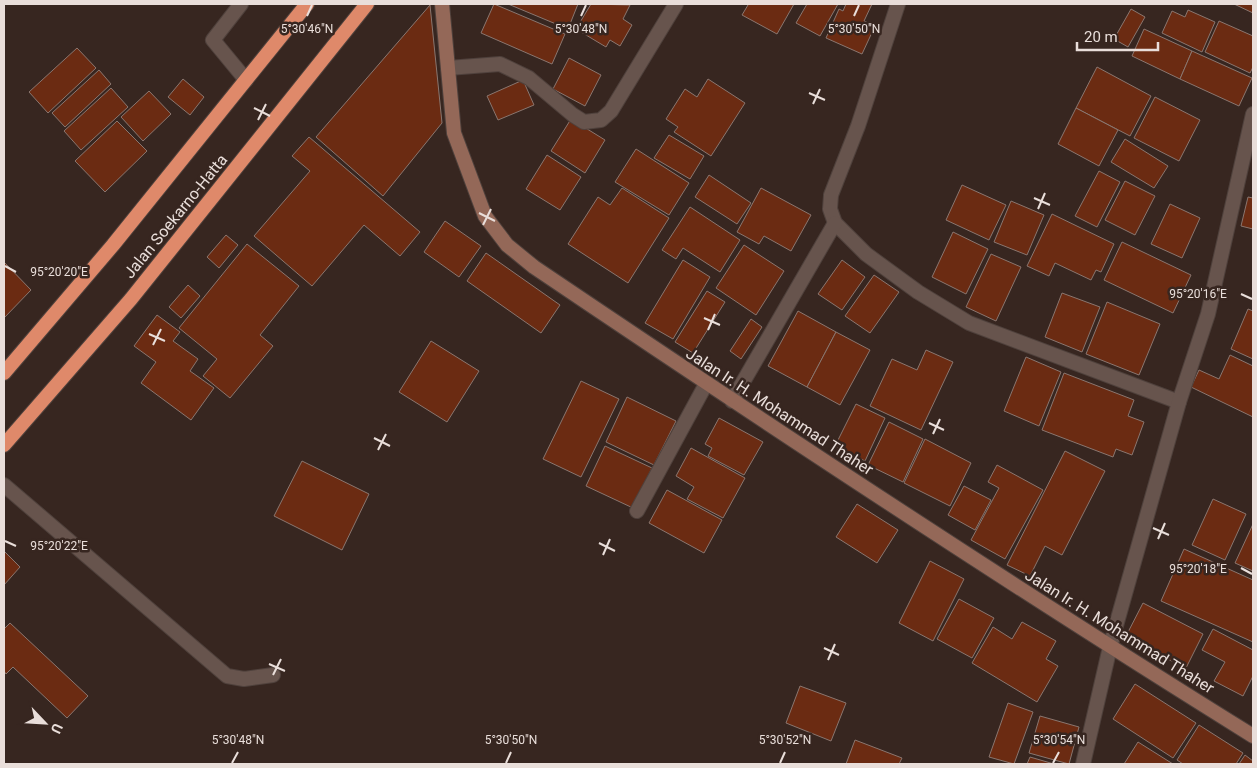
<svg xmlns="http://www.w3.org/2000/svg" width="1257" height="768" font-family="Roboto,sans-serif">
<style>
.building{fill:#6b2b12;stroke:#8a766f}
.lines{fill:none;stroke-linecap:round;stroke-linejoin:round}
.service-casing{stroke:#4f413c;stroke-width:16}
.minor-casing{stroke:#4f413c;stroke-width:16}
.secondary-casing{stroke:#4f413c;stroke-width:16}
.trunk-casing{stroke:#4f413c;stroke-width:16}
.service{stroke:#67544d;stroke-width:14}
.minor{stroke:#67544d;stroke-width:14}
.secondary{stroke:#946858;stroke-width:14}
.trunk{stroke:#df896a;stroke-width:14}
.ticks{fill:none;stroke:#e9deda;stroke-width:2}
.labels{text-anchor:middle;stroke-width:5;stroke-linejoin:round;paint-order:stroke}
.street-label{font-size:16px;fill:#e9deda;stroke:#372620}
.ticks-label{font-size:12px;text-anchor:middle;fill:#e9deda;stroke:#372620;stroke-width:5;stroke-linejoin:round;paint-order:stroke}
</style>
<rect width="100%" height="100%" fill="#372620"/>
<!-- building -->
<g class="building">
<path d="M494,4l71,30 -13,30 -71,-31z"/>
<path d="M508,4h70l-10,25z"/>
<path d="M591,4l39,1 -7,14 9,6 -12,21 -10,-6 -4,7 -30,-18z"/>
<path d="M745,4h49l-17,30 -35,-19 6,-10z"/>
<path d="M807,4h31l-18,32 -24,-13z"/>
<path d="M846,4h26l-8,17 11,5 -13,28 -36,-16 13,-29 4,2z"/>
<path d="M1234,4h19v9z"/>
<path d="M430,5l12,118 -59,73 -67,-59z"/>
<path d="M1131,9l14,8 -17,30 -14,-8z"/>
<path d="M1188,10l27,12 -13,30 -40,-19 10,-22 13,6z"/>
<path d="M1219,21l34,15v31l-3,6 -45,-21z"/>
<path d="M1144,29l48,22 -12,28 -48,-23z"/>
<path d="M77,48l19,20 -48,45 -19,-21z"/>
<path d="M1192,51l60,27 -13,28 -59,-27z"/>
<path d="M569,58l32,17 -16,31 -32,-17z"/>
<path d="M1097,67l54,29 -21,40 -54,-28z"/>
<path d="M99,70l12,14 -46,43 -13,-14z"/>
<path d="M183,79l21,18 -14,18 -22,-18z"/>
<path d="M708,79l37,24 -34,53 -37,-24 4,-5 -12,-8 19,-30 12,8z"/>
<path d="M523,80l11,25 -36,15 -11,-24z"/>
<path d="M111,88l17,19 -47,43 -17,-19z"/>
<path d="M149,91l22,23 -28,27 -22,-24z"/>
<path d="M1155,97l45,23 -21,41 -45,-23z"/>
<path d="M1076,108l42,22 -19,36 -41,-22z"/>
<path d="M571,119l34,21 -20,33 -34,-22z"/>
<path d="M117,121l30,30 -42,41 -30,-31z"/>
<path d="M669,135l35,21 -14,23 -36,-21z"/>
<path d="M309,137l111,95 -20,24 -36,-31 -52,61 -58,-50 56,-65 -18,-15z"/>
<path d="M1125,139l43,27 -14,22 -43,-26z"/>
<path d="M636,149l53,34 -20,32 -54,-33z"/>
<path d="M547,155l34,22 -21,33 -34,-21z"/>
<path d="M1099,171l21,11 -23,45 -22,-11z"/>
<path d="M709,175l42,28 -14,21 -42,-27z"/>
<path d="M1125,181l30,15 -20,39 -30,-15z"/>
<path d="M962,185l44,20 -17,35 -43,-20z"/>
<path d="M622,188l47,30 -41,65 -60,-39 30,-47 12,8z"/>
<path d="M761,188l50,27 -20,36 -27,-15 -5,8 -22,-12z"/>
<path d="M1248,197l5,1v31l-12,-3z"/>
<path d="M1011,201l33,14 -17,40 -33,-13z"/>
<path d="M1170,204l30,14 -18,40 -31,-14z"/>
<path d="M690,207l50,33 -20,32 -37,-24 -7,11 -14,-9z"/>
<path d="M1052,214l62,30 -13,28 -5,-2 -5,10 -36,-17 -6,13 -22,-10z"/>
<path d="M445,221l36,25 -22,31 -35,-25z"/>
<path d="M953,232l35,17 -22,45 -34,-17z"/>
<path d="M226,235l12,10 -19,23 -12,-11z"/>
<path d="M1122,242l69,33 -18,38 -69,-33z"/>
<path d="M247,244l52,42 -39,49 13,11 -43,52 -27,-22 14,-17 -38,-31z"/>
<path d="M744,245l40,26 -28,44 -40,-27z"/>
<path d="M486,253l74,52 -19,28 -74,-52z"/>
<path d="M991,254l30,13 -25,54 -30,-14z"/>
<path d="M683,260l27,17 -37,62 -28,-16z"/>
<path d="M842,260l23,17 -23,33 -24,-16z"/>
<path d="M4,262l27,28 -27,28z"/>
<path d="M874,275l25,17 -29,41 -25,-17z"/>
<path d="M188,285l12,11 -19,22 -12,-11z"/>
<path d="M707,291l18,11 -32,51 -18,-11z"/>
<path d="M1062,293l38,14 -18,45 -37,-15z"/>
<path d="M1107,302l53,22 -21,51 -53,-21z"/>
<path d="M1248,309l5,2v48l-22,-10z"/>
<path d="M798,311l38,21 -29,55 -39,-21z"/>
<path d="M157,315l23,17 -7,9 25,18 -8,12 24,17 -23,32 -50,-37 15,-21 -22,-16z"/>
<path d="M751,319l11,8 -21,32 -11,-8z"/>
<path d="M836,332l34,18 -30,55 -33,-18z"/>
<path d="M431,341l48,30 -32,51 -48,-30z"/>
<path d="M926,350l27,12 -32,68 -51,-24 22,-47 25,11z"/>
<path d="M1230,355l23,11v51l-62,-30 8,-17 20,9z"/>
<path d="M1026,357l35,15 -22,54 -35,-15z"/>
<path d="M1064,373l70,27 -6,16 16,6 -12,33 -16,-6 -3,8 -71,-27z"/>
<path d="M581,381l38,18 -38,78 -38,-18z"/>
<path d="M627,397l49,24 -22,44 -48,-23z"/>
<path d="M856,404l29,14 -20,43 -30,-15z"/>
<path d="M719,418l44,24 -19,33 -36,-19 4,-8 -7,-4z"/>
<path d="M889,422l34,17 -20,43 -35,-17z"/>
<path d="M925,439l46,24 -21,43 -46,-23z"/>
<path d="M605,446l47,22 -19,40 -47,-22z"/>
<path d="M691,448l54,30 -22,40 -36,-19 7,-12 -18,-11z"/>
<path d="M1065,451l40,20 -43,84 -17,-9 -15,30 -23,-11z"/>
<path d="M302,461l67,33 -27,56 -68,-34z"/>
<path d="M997,465l46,25 -38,69 -34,-19 28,-52 -11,-6z"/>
<path d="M964,486l27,14 -16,30 -27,-15z"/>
<path d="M667,490l55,30 -18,33 -55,-30z"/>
<path d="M1213,499l33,15 -21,46 -33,-15z"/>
<path d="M857,504l41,26 -21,33 -41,-26z"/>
<path d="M1253,524v47l-18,-8z"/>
<path d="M1184,549l69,31v62l-92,-41z"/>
<path d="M4,551l16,16 -16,18z"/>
<path d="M930,561l34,18 -31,62 -34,-18z"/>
<path d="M959,599l35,19 -22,40 -35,-19z"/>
<path d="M1143,603l60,31 -17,34 -61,-30z"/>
<path d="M1022,622l34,19 -10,18 12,7 -21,36 -65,-39 21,-36 19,12z"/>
<path d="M10,623l78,73 -21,22 -54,-51 -7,7 -2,-3v-42z"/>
<path d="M1213,629l40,21v26l-10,20 -29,-15 11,-19 -23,-12z"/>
<path d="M1135,684l61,39 -23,35 -60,-39z"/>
<path d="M800,686l46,17 -15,38 -45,-18z"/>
<path d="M1008,703l25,9 -19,52 -25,-7z"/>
<path d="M1040,716l39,11 -10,37 -40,-11z"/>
<path d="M1199,725l44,28 -7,11h-53l-6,-4z"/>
<path d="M855,740l47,18 -3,6h-53z"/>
<path d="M1138,742l35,22h-49z"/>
<path d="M1245,755l8,6v3h-14z"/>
<path d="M1030,757l24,7h-27z"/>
</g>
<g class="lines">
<!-- service casing -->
<g class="service-casing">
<g id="service">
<path d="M241,4l-28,36 33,40"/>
<path d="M4,485l223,191 17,3 29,-4"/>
</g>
</g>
<!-- minor casing -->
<g class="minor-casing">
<g id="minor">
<path d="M898,4l-40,122 -27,69 -1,14 5,14 31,31 52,38 51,31 210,79"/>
<path d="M448,68l52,-4 29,14 44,37 11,7 17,-2 10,-9 65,-107"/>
<path d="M732,401l103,-178"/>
<path d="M637,511l69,-127"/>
<path d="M1083,764l27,-117 69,-245 29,-88 45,-200"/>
</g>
</g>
<!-- secondary casing -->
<g class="secondary-casing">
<path id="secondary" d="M442,4l12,129 31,83 22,29 27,22c237,160 476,318 719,469"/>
</g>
<!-- trunk casing -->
<g class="trunk-casing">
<g id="trunk">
<path d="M4,373l109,-128 194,-241"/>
<path d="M4,445l127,-146 236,-295"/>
</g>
</g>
<!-- service -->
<use href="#service" class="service"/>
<!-- minor -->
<use href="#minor" class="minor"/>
<!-- secondary -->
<use href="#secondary" class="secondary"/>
<!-- trunk -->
<use href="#trunk" class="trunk"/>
</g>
<!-- ticks -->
<path class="ticks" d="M307,16l5,-11M581,16l5,-11M854,16l5,-11M809,93l16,7M813,104l7,-15M254,108l16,8M258,120l8,-16M1034,198l16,7M1038,209l7,-16M479,213l16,8M483,225l8,-16M5,266l11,6M1241,294l11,5M704,318l16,7M708,330l7,-16M149,334l16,7M153,345l8,-16M929,423l15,7M933,434l7,-15M374,438l16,8M378,450l8,-16M1153,528l16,7M1158,539l7,-16M5,541l11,5M599,543l16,8M603,555l7,-16M1241,568l11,6M824,648l15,7M828,660l7,-16M269,664l16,7M273,675l8,-16M232,763l6,-11M506,763l5,-11M780,763l5,-11M1053,763l6,-11"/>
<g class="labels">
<!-- street labels -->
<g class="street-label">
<text transform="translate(175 216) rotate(-51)" y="6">Jalan Soekarno-Hatta</text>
<text transform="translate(780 411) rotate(33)" y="6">Jalan Ir. H. Mohammad Thaher</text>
<text transform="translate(1120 631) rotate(32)" y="6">Jalan Ir. H. Mohammad Thaher</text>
</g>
</g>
<g class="ticks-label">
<text x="307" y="33">5°30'46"N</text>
<text x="581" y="33">5°30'48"N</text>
<text x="854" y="33">5°30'50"N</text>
<text x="59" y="276">95°20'20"E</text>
<text x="1198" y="298">95°20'16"E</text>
<text x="59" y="550">95°20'22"E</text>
<text x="1198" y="573">95°20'18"E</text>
<text x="238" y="744">5°30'48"N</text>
<text x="511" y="744">5°30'50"N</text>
<text x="785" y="744">5°30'52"N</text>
<text x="1059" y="744">5°30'54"N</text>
</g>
<!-- border -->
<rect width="1257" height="768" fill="none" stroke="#e9deda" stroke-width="10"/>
<!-- north arrow -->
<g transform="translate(45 723) rotate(115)" stroke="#372620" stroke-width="4" paint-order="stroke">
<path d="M0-4L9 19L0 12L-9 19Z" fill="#e9deda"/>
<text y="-8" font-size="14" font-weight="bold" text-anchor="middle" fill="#e9deda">U</text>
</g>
<!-- scale -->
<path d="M1077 42v8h81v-8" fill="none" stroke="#e9deda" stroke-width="2.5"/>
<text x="1084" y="42" font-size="15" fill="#e9deda" stroke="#372620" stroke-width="4" paint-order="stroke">20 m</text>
</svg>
